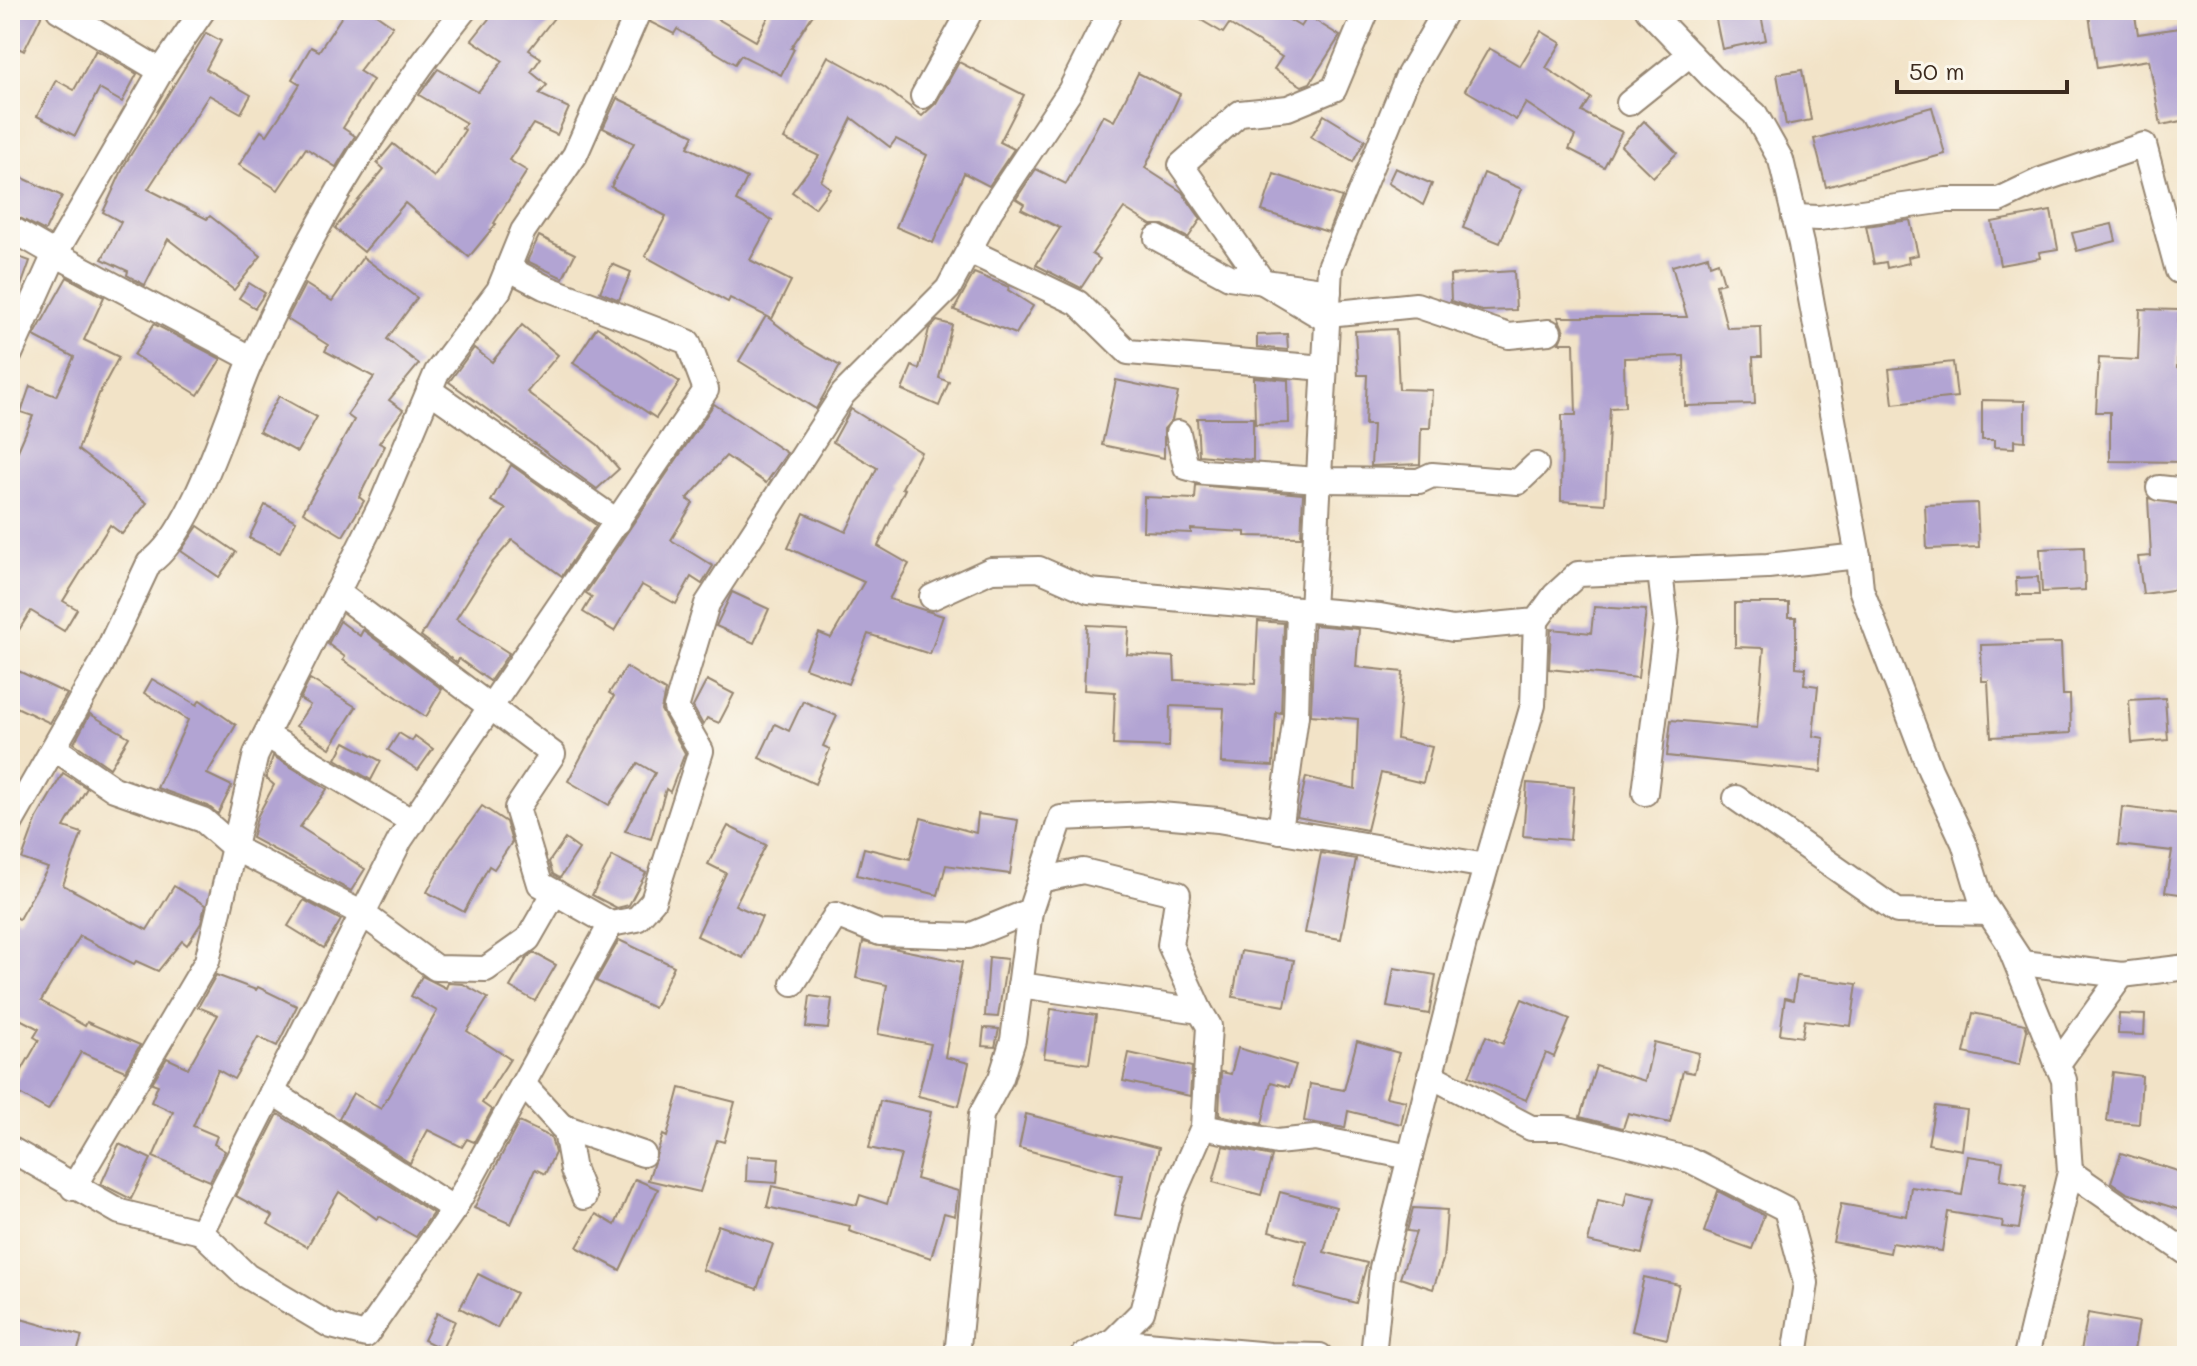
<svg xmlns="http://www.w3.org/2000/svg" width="2197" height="1366" font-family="Mali,sans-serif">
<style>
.building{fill:#b2a4d3}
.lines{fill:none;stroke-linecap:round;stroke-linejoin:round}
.street-casing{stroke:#968672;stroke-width:28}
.street{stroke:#fff;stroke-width:24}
</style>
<rect width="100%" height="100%" fill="#fbf7ec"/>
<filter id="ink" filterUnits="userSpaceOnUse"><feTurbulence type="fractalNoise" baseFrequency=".0125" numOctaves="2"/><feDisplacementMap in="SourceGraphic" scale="16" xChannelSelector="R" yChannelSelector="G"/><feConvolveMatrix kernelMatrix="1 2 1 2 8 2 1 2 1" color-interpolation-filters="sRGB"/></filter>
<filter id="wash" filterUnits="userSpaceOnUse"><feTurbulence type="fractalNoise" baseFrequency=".006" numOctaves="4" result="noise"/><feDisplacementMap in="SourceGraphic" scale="32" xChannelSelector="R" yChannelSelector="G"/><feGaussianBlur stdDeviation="1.8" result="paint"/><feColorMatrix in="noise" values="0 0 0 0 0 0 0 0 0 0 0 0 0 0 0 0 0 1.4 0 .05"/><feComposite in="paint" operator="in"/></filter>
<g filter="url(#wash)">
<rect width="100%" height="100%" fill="#f2e3c7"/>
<g id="blocks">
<!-- building -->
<g class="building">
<path d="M10,10h34l-20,41 -14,-7z"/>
<path d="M346,10h24l23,16 -34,45 14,9 -30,48 12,8 -19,31 -30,-19 -28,42 -39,-25 22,-34 6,4 20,-30 13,-21 -8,-5 19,-32 8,4z"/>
<path d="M496,10h64l-31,40 12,8 -10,14 16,13 -8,9 30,14 -12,27 -24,-11 -24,36 18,11 -33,52 2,1 -27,33 -64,-54 -41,49 -29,-24 49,-59 -7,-6 16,-19 41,33 31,-47 -3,-2 4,-5 -47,-28 19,-26 40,23 25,-31 -31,-21z"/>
<path d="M654,10h48l54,31 16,-31h44l-25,38 3,1 -13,26 -40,-20 -6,9 -58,-35 -3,5 -24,-12z"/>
<path d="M1184,10h89l28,17 7,-11 32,20 -30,47 -8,3 -28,-17 8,-12 -53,-33 -6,9z"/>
<path d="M1714,10h46l6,30 -44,9z"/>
<path d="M2134,10l4,24 49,-7v93l-26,5 -12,-65 -52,8 -8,-53z"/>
<path d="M1541,31l20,12 -15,25 45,30 -9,14 40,20 -18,35 -35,-18 6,-13 -49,-33 -10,17 -51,-30 24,-42 31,18z"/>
<path d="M206,33l15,8 -15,28 45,26 -10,18 -32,-18 -61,94 59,30 3,-3 51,40 -27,34 -66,-51 -23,46 -18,-10 1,-4 -26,-12 19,-37 -18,-10 22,-48z"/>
<path d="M96,50l41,24 -15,28 -23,-13 -24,47 -38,-20 19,-36 18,10z"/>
<path d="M828,56l56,31 38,29 14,-13 23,-41 65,33 -24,47 14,7 -25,37 -25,-13 -31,70 -37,-16 31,-72 -31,-16 -6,8 -38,-29 -31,63 9,7 -15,20 -23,-16 27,-36 -35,-17z"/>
<path d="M1802,70l9,50 -25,5 -9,-51z"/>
<path d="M1138,73l42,21 -35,74 37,24 19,27 -13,19 -25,-13h-12l-27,-17 -32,46 8,5 -19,29 -45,-23 24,-37 -39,-19 3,-5 -8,-5 20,-30 30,15 37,-69 11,6z"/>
<path d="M617,98l77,37 -6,12 59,31 -11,23 36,19 -22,40 41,21 -19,38 -42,-21 -2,4 -83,-46 21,-40 -55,-29 23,-44 -31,-15z"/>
<path d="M1932,107l13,47 -119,33 -12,-48z"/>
<path d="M1324,115l41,25 -12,22 -42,-25z"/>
<path d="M1644,121l33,32 -24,24 -32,-31z"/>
<path d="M1395,168l37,16 -9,21 -35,-22z"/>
<path d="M10,172l52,24 -17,35 -35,-18z"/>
<path d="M1484,173l38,16 -22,54 -37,-15z"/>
<path d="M1274,174l68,23 -14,35 -66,-21z"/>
<path d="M2051,211l7,38 -19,3 1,6 -40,7 -8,-43z"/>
<path d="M1910,220l8,35 -10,2 1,6 -22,5 -1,-6 -12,2 -8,-38z"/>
<path d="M2112,224l4,17 -39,10 -5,-18z"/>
<path d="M539,236l36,18 -12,24 -36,-17z"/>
<path d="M10,254l20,7 -20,56z"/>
<path d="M1708,256l2,9 8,-3 6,21 -8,2 11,43 34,-1 1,30h-9l2,47 -70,2 -1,-50 -60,2 1,49 -15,1 -5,96 -44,-3 1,-86h14l-2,-72h-15l5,-12 -6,-14h129l-15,-51z"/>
<path d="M363,257l54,41 -30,41 32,25 -30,36 14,10 -24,33 6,3 -26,51 5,4 -21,35 -40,-24 51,-92 -7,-5 27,-38 -49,-26 3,-6 -41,-26 18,-35 27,17z"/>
<path d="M612,264l19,8 -12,28 -19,-8z"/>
<path d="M1514,271l2,39 -34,1 -31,-10 -1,-26z"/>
<path d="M974,273l35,14 -1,3 25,16 -17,28 -62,-24z"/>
<path d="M67,277l37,20 -20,43 35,17 -20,37 -21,56 69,53 -25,31 -12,-9 -47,76 14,8 -13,22 -33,-20 -21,33v-175l23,-53 -12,-4 9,-26 26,10 18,-39 -40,-21z"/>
<path d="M249,283l16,10 -10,15 -16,-10z"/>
<path d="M2140,309l39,1 -2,58h10v94l-77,-1v-49h-14l3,-54 39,2z"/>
<path d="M766,316l39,30 35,20 -24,43 -77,-48z"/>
<path d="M937,321l15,4 -13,53 10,4 -10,24 -37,-16 10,-24 7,3 10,-40z"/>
<path d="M154,324l67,35 -23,36 -64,-40z"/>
<path d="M522,325l36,30 -31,37 71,53 21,24 -22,20 -148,-107 25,-34 18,14z"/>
<path d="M597,327l83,55 -24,36 -83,-55z"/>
<path d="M1396,329l3,60 33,1 -2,38h-9l-1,36 -49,2 2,-41h-8l2,-50h-9l-3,-44z"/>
<path d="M1287,334l1,16 -31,-3v-12z"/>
<path d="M1953,362l4,35 -64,7 -4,-35z"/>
<path d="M1254,377l34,3 1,43 -34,1z"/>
<path d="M1116,380l62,13 -6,27 -8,9v29l-62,-13z"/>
<path d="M279,396l38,21 -20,35 -38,-21z"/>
<path d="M1982,400l43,1v40l-11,-1v8l-20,-1v-7h-12z"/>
<path d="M714,404l73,49 -21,30 -40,-27 -39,43 6,4 -22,37 42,26 -11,18 -11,-7 -15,27 -34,-19 -28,46 -31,-19 9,-15 -6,-4z"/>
<path d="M851,409l70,43 -19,36 3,1 -27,57 31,18 -20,35 54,17 -13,38 -62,-20 -20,50 -43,-16 14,-35 12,5 33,-56 -76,-34 16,-35 42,19 31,-64 -44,-26z"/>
<path d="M1197,418h56v42l-54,-5z"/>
<path d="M511,465l85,60 -34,51 -50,-36 -21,24 -35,55 53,34 -19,28 -31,-22 -2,4 -36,-27 45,-75 40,-52 -15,-8z"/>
<path d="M1196,485l107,9 -2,43 -56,-1v-4l-54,-3v4l-48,-2 1,-34 51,2z"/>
<path d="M2148,498l39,8v82l-44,6 -5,-37 13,-1z"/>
<path d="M1977,503l2,44 -52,2 -2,-44z"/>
<path d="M265,505l31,16 -16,32 -31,-15z"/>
<path d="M198,526l38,26 -17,25 -38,-26z"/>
<path d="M2084,547l1,43 -43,2 -2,-43z"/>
<path d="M2038,577l1,18h-22l-1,-17z"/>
<path d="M732,592l37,17 -15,34 -38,-17z"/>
<path d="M1735,603h54v14h7v50l10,1 -2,16 14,2 -5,50 11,2 -3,34 -154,-16 4,-36 86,8 7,-80 -29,-1z"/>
<path d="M1594,607l52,3 -8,68 -89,-9 2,-40 40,4z"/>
<path d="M340,621l20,15 3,-6 79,59 -16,28 -83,-57 2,-3 -17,-13z"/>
<path d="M1258,621l26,2 -3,90 -5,-1 -3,54 -52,-3 3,-55 -54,-2 -1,41 -56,-2 2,-53 -31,-2 3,-65 42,2 -2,27 47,3 1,23 80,4z"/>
<path d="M1314,625l45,4 -3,38 47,5 -6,67 35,8 -9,36 -42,-10 -14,57 -70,-13 9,-40 49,12 3,-70 -47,-4z"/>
<path d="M2061,643l2,52h7l1,38 -80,4 -3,-56h-6l-1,-36z"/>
<path d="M10,667l57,27 -17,29 -40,-19z"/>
<path d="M626,667l39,24 -4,19 24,43 -15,39 -4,-3 -15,50 -26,-8 30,-58 -17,-10 -29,42 -41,-24 46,-85 -5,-3z"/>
<path d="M152,679l45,26 3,-5 36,25 -29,49 25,12 -14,28 -10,-8 -51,-18 31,-68 -44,-27z"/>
<path d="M310,679l46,28 -26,41 -34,-22 14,-21 -10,-6z"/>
<path d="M707,680l27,14 -15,29 -12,-5 -4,7 -10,-18z"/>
<path d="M2165,698l3,42 -36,3 -3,-43z"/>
<path d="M803,701l34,15 -14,30 7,3 -15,35 -56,-26 16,-34 14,7z"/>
<path d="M90,714l39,23 -19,31 -36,-25z"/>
<path d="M399,733l13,8 3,-5 18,13 -15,21 -30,-20z"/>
<path d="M345,742l36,19 -10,19 -35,-21z"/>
<path d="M273,756l54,33 -27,38 65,42 -14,22 -99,-53 5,-21 17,-32 -8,-7z"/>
<path d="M63,773l24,15 -23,39 18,6 -19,52 84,45 27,-44 31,19 -4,18 -14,22 -5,-4 -24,30 -22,-10 -2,3 -54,-28 -39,65 44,25 2,-4 53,23 -15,26 -44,-19 -33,58 -37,-21 28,-49 -5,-3 5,-8 -29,-15v-100l9,5 29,-51 -26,-9 15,-41z"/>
<path d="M1527,783l47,4 -4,53 -47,-4z"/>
<path d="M482,806l24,16 6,20 -18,27 -5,-3 -25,46 -37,-20 22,-40z"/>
<path d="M2122,807l65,8v80l-22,-3 7,-41 -54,-6z"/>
<path d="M978,814l40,6 -8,54 -64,-9 -8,30 -81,-20 7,-27 46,11 11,-41 55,15z"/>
<path d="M728,826l38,19 -31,60 27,12 -19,41 -46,-22 29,-63 -18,-9z"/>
<path d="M565,839l14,10 -19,29 -7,-4 -4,-12z"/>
<path d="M1321,853l35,6 -15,80 -36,-6z"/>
<path d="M612,856l34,17 -17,32 -12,3 -25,-13z"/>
<path d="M304,900l37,20 -17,28 -36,-22z"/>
<path d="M619,940l55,26 -20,42 -58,-27z"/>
<path d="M863,942l99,20 -17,95 24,6 -10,43 -41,-10 13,-52 -53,-10 9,-49 -31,-7z"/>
<path d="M1241,951l53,9 -9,46 -52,-9z"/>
<path d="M534,953l22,12 -21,36 -25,-14 17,-29z"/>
<path d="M989,957l18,2 -9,58 -13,-1z"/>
<path d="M1394,968l42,7 -7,39 -42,-7z"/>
<path d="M216,975l40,15 2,-3 39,19 -20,40 -19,-9 -24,42 -16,-9 -25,56 24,10 -3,8 11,7 -15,30 -57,-24 20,-45 -22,-10 7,-17 -6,-2 15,-25 21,10 30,-53 -20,-8z"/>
<path d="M422,976l24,12 2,-5 15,1 25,14 -21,33 43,28 -28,44 10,7 -18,32 -7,-3 -5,8 -34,-17 -18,33 -71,-45 14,-25 28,16 56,-98 -26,-15z"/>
<path d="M1797,976l60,8 -6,42 -46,-6 -3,17 -22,-3 5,-36 8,2z"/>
<path d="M810,996l22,3 -4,30 -22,-2z"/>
<path d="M1522,999l48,20 -16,38 -8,-4 -20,47 -57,-24 17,-40 17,8z"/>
<path d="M1051,1009l45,6 -7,49 -45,-6z"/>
<path d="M1973,1013l52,11 2,6 -7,35 -56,-12z"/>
<path d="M2119,1014l26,1 -1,20 -26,-1z"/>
<path d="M984,1028l15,1 -4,18 -13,-1z"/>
<path d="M1357,1041l42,12 -13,44 20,4 -5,23 -53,-13 -3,17 -41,-7 6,-37 34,6z"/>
<path d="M1654,1042l45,11 -5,20 -11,-2 -13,52 -42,-10 -5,15 -43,-11 16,-51 49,15z"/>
<path d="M1238,1048l58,17 -7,22 -18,-5 -9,42 -43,-9 2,-43 10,2z"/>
<path d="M1129,1053l63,14 -2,29 -67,-15z"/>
<path d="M2113,1072l29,4 -3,48 -32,-3z"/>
<path d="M680,1088l55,14 -11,40 -7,-2 -17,52 -52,-12 15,-45 4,2z"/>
<path d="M880,1101l51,11 -15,67 42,12 -3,25 -11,-3 -13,45 -82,-27 1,-5 -83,-19 5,-21 85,19 3,-10 27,9 14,-49 -32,-7z"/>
<path d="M1935,1106l32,4 -5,40 -34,-6z"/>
<path d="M278,1114l155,99 -17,24 -37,-21 -2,3 -38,-27 -32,55 -39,-23 5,-8 -37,-20z"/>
<path d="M1026,1114l133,34 -17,71 -27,-4 7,-40 -103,-27z"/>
<path d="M519,1122l32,15 4,16 -10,21 -10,-5 -24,55 -37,-16z"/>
<path d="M119,1144l32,15 -20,40 -30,-15z"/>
<path d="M1223,1146l49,10 -11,39 -48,-13z"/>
<path d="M2121,1153l66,21v38l-60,-19 -16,-11z"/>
<path d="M747,1156l32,2 -2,25 -31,-2z"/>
<path d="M1968,1156l35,5 -3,19 26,5 -7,44 -17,-2 1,-6 -55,-9 -6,39 -50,-8 -2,10 -57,-11 8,-38 66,12 4,-29 51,8z"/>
<path d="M635,1179l23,10 -38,81 -43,-23 19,-33 19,11z"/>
<path d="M1718,1191l46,24 -12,34 -48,-17z"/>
<path d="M1280,1192l56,15 -12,45 43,11 -11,40 -62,-16 12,-46 -37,-10z"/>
<path d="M1627,1192l28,6 -13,56 -54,-12 10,-42 26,6z"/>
<path d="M1413,1208l34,2 -4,50 -10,29 -33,-11 16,-46 -9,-1z"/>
<path d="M718,1225l55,19 -16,45 -55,-19z"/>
<path d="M478,1274l38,19 -19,35 -37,-20z"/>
<path d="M1644,1277l35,8 -12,54 -35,-8z"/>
<path d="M437,1313l18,8 -13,28 -18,-9z"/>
<path d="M2088,1313l51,9 -6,34h-53z"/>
<path d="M10,1316l72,20 -6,20h-66z"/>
</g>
</g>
</g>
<g filter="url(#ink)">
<use href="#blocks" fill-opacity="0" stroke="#968672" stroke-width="2"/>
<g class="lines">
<!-- street casing -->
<g class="street-casing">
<g id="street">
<path d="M59,10l102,61"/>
<path d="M1648,10l64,67 43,37 26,46 20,84 57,312 3,33 69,181 34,73 18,59 40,61 100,12 65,-8"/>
<path d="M923,96l48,-86"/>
<path d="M1629,103l61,-49"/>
<path d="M1794,217l25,1 127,-18h53l42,-20 103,-35 34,126h9"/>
<path d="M10,228l45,26 106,-183 42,-61"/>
<path d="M1157,238l72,39 100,14"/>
<path d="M969,251l109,52 50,49 197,16"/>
<path d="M1328,314l88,-9 93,31 40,-4"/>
<path d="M1327,320l-64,-38 -82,-117 59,-52 48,-5 46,-19 33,-79"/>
<path d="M10,354l45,-100 197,105"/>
<path d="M429,390l189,132"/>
<path d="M1178,433l8,34 18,5 115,8 100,1 13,-6 86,7 18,-17"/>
<path d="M2159,488l28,3"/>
<path d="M337,592l216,162 -36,54 23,76 71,40 26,-5 16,-18 48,-150 -25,-43 31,-104 136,-210 105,-105 42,-78 80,-120 41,-81"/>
<path d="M932,597l59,-27 48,-1 50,22 210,18"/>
<path d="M1312,610l18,-343 77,-189 39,-68"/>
<path d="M266,735l147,87"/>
<path d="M54,748l60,41 89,31 33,29 127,65 73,54 50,1 42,-30 27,-47"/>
<path d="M1645,793l21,-169 -6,-53"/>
<path d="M1736,798l161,113 92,2"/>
<path d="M10,824l91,-159 48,-102c42,-27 78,-145 98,-193 17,-41 39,-82 59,-121 43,-81 100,-168 158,-239"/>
<path d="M1280,831l16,-115 3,-107 81,7 73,13 83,-8 19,-26 23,-21 190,-8 90,-10"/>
<path d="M1040,880l43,-9 95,23 -8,51 30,66"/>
<path d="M2011,950l53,130 6,92 -44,184"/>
<path d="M793,983l43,-68 44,18 89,3 61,-25"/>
<path d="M1020,985l180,26 9,15 -6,101 -32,73 -29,112 -29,29"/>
<path d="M2057,1065l65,-90"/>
<path d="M1430,1075l101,53h33l126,32 96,49 20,74 -11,73"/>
<path d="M523,1084l43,47 7,39 11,27"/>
<path d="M272,1092l182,117"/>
<path d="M561,1126l82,28"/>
<path d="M1203,1127l74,15 38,-4 95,19"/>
<path d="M10,1149l110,63 81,20 46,44 84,50 35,9 88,-126 157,-285"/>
<path d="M2070,1172l117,81"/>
<path d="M73,1188l134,-227 49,-207 125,-249 56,-133 62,-82 24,-59 52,-76 64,-145"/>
<path d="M201,1232l199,-392 306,-450 -18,-48 -144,-55 -36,-19"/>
<path d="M957,1356l24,-241 20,-37 12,-38 17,-129 31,-93 88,-4 69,6 268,46"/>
<path d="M1083,1356l30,-15 157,14 50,1"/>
<path d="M1373,1356l9,-88 82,-325 69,-238 3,-84"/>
</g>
</g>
<!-- street -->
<use href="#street" class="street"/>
</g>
</g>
<!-- margin -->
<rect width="2197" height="1366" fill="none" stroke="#fbf7ec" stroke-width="40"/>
<!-- scale -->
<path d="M1897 80v12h170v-12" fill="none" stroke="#3b2a1e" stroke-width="4"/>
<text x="1909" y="80" font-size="24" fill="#3b2a1e" stroke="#fbf7ec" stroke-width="6" paint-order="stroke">50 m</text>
</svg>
